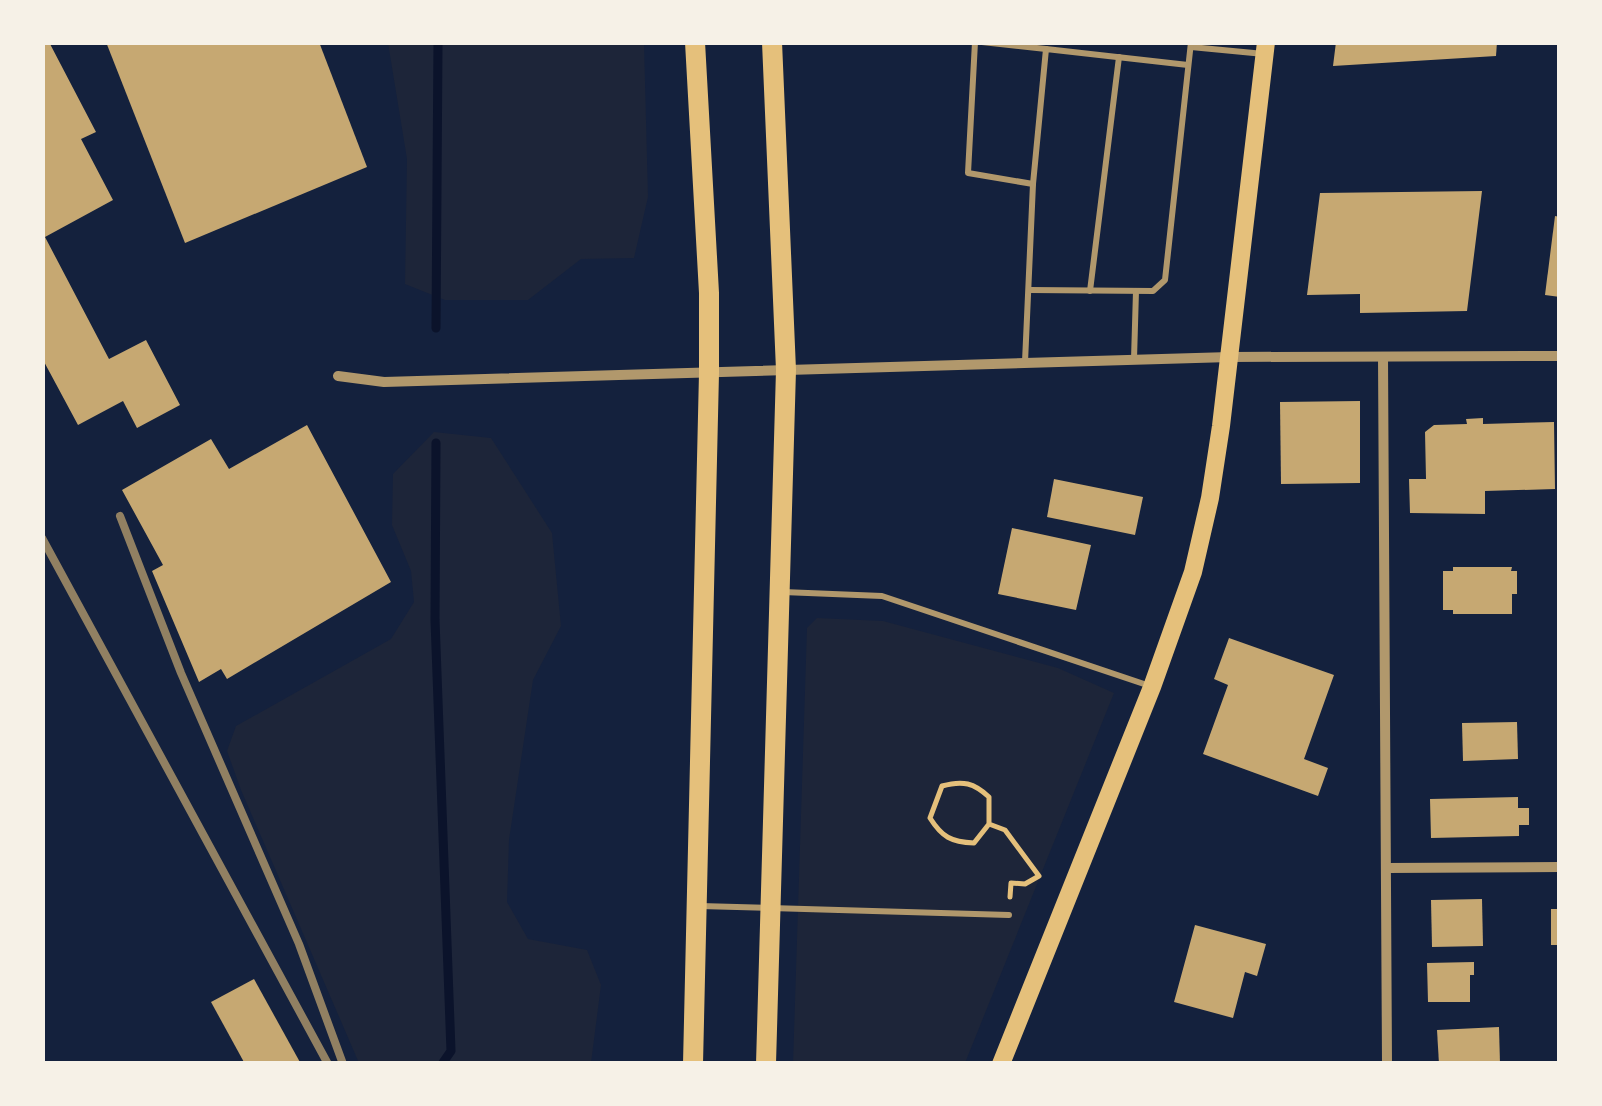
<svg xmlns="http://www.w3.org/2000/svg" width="1602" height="1106" viewBox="0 0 1602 1106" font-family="Georgia,serif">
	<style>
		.green { fill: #1d2539 }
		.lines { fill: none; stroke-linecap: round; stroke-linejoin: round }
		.stream { stroke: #0b132b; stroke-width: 9 }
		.building { fill: #c6a872 }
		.path { stroke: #e5c07b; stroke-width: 5 }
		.service { stroke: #b1986c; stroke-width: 6 }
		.minor { stroke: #b1986c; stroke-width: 10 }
		.secondary { stroke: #e5c07b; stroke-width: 18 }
		.primary { stroke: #e5c07b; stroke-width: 20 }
		.rail { stroke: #918062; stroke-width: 8 }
	</style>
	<rect width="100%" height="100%" fill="#14213d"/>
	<!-- green -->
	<g class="green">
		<path d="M388 43H644L648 197 634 258 581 259 528 300H445L405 284 407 159Z"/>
		<path d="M434 432 491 438 552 533 561 626 533 680 509 840 507 902 528 939 587 950 601 985 591 1063H359L241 790 227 751 236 726 391 639 414 602 411 571 392 525 393 474Z"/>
		<path d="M817 618 883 621 1058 668 1114 693 965 1063 793 1064 807 628Z"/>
	</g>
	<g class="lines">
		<!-- stream -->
		<g class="stream">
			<path d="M436 328 438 42"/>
			<path d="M436 443 435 620 451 1051 442 1064"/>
		</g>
	</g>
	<!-- building -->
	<g class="building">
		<path d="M42 42H49L96 132 81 139 113 200 45 237 109 359 146 340 180 405 137 428 123 401 78 425 42 358Z"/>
		<path d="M106 42H319L367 167 185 243Z"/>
		<path d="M1336 42H1497L1496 56 1333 66Z"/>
		<path d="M1482 191 1467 311 1360 313V294L1307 295 1320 193Z"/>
		<path d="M1555 216 1560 217V297L1545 295Z"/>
		<path d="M1360 401V483L1281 484 1280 402Z"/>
		<path d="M1483 418V424L1554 422 1555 489 1485 491V514L1410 513 1409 479H1426L1425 432 1434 425 1467 424 1466 419Z"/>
		<path d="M307 425 391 582 227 679 221 669 199 682 152 571 163 565 122 490 211 439 229 469Z"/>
		<path d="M1054 479 1143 497 1135 535 1047 517Z"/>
		<path d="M1012 528 1091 545 1076 610 998 594Z"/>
		<path d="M1453 567H1512L1511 571H1517V594H1512V614H1453V610H1443V571H1453Z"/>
		<path d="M1229 638 1334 675 1304 759 1328 768 1318 796 1203 754 1228 685 1214 679Z"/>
		<path d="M1517 722 1518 759 1463 761 1462 723Z"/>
		<path d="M1518 797V808H1529V825H1519V836L1431 838 1430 799Z"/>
		<path d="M1482 899 1483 946 1432 947 1431 900Z"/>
		<rect x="1551" y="909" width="9" height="36"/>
		<path d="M1195 925 1266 944 1257 976 1245 972 1233 1018 1174 1002Z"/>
		<path d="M1474 962V975H1470V1002H1428L1427 963Z"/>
		<path d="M254 979 301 1064H245L211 1002Z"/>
		<path d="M1499 1027 1500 1064H1439L1437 1030Z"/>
	</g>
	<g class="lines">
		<!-- path -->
		<path class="path" d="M989 824V797C974 783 963 780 942 786L930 818C942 837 951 842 974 843L989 824 1005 830 1039 876 1025 884 1011 883 1010 897"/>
		<!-- service -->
		<g class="service">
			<path d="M975 42 968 173 1033 184"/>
			<path d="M982 42 1046 49"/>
			<path d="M1191 47 1264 54"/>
			<path d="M1030 290 1153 291 1165 280 1191 42"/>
			<path d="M1090 291 1119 57"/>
			<path d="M1134 359 1136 291"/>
			<path d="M1025 362 1033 184 1046 49 1188 65"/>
			<path d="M783 592 882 596 1150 686"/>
			<path d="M700 906 1009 915"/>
		</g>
		<!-- minor -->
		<g class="minor">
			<path d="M1383 357 1387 1064"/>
			<path d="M338 376 384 382 1230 357 1560 356"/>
			<path d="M1387 868 1560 867"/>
		</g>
		<!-- secondary -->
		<path class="secondary" d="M1001 1064 1152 687 1193 572 1210 498 1221 426 1266 42"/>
		<!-- primary -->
		<g class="primary">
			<path d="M693 1064 709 373V293L695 42"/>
			<path d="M766 1064 786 370 772 42"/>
		</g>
		<!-- rail -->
		<g class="rail">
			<path d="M120 516 181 673 299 944 343 1064"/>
			<path d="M42 538 328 1064"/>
		</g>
	</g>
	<!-- border -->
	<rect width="1602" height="1106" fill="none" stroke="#f6f1e7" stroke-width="90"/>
</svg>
